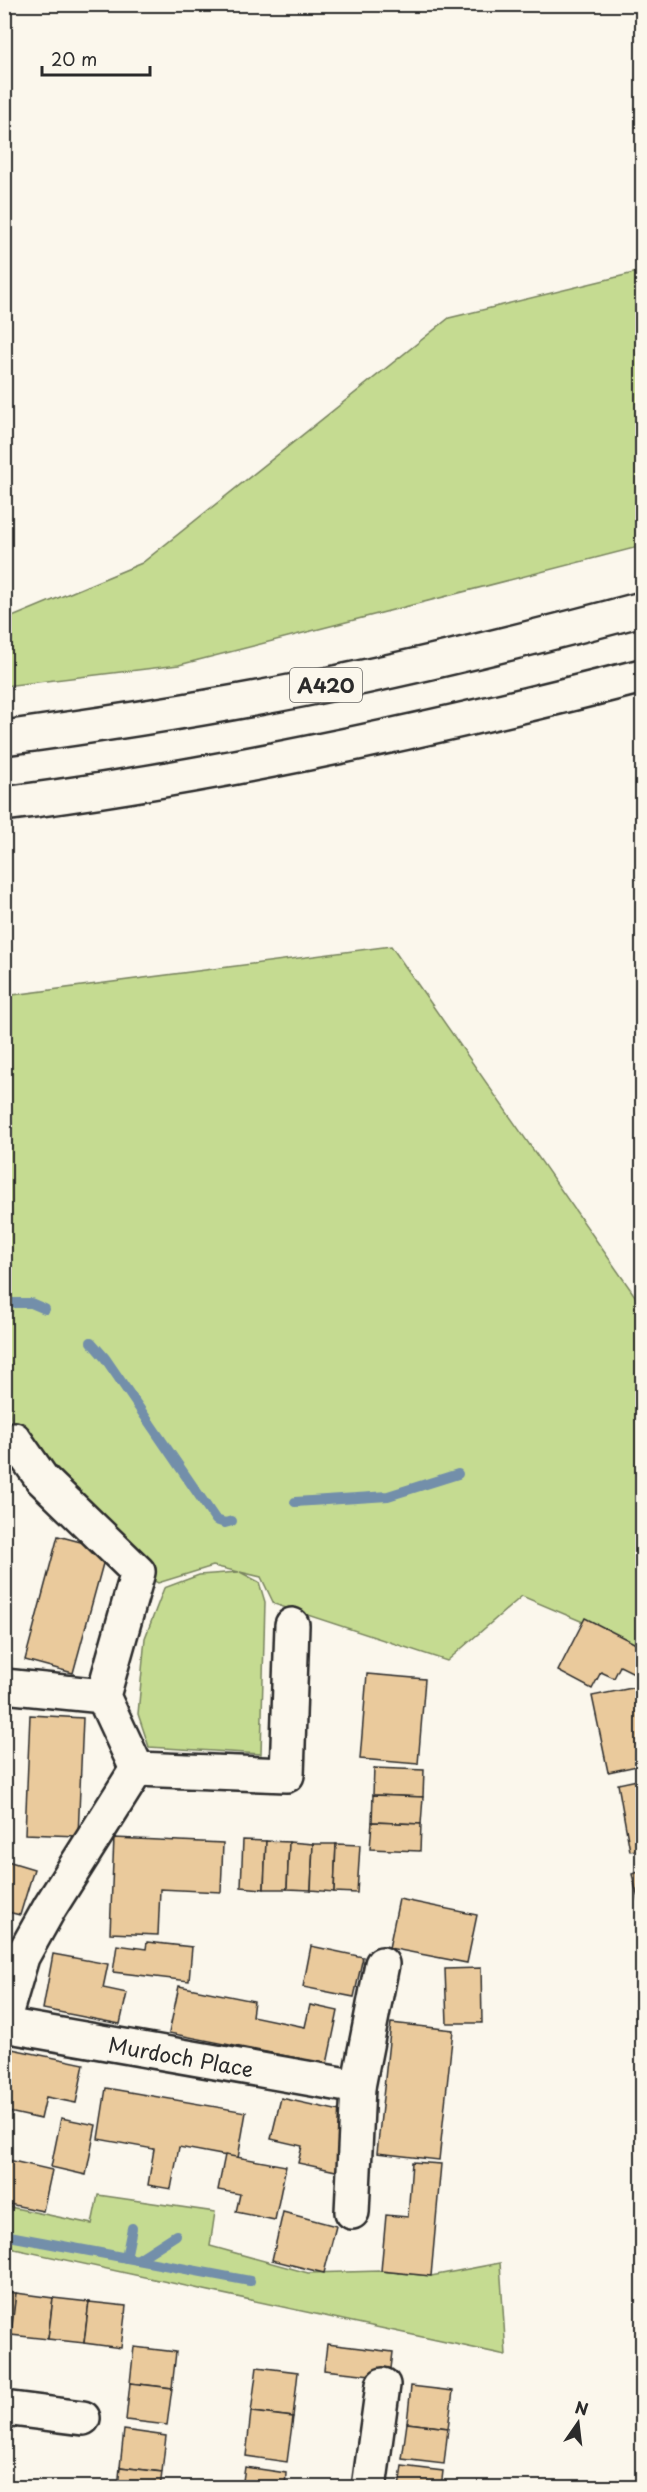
<svg xmlns="http://www.w3.org/2000/svg" width="647" height="2492" viewBox="0 0 647 2492" font-family="'Playpen Sans',sans-serif">
	<style>
		.green { fill: #c5db91; stroke: #78835e; stroke-width: 1.5 }
		.lines { fill: none; stroke-linecap: round; stroke-linejoin: round }
		.stream { stroke: #738faa; stroke-width: 10 }
		.building { fill: #eaca9c; stroke: #2b2b2b; stroke-width: 1.5 }
		.minor-casing { stroke: #2b2b2b; stroke-width: 38 }
		.highway-casing { stroke: #2b2b2b; stroke-width: 38 }
		.minor { stroke: #fbf7ec; stroke-width: 33 }
		.highway { stroke: #fbf7ec; stroke-width: 33 }
		.labels { text-anchor: middle; dominant-baseline: central; stroke-width: 6; stroke-linejoin: round; paint-order: stroke }
		.shield { fill: #fbf7ec; stroke: #696865; stroke-width: 1.5 }
		.shield-label { font-size: 20px; font-weight: bold; fill: #2b2b2b }
		.street-label { font-size: 21px; fill: #2b2b2b; stroke: #fbf7ec }
	</style>
	<rect width="100%" height="100%" fill="#fbf7ec"/>
	<filter id="ink" filterUnits="userSpaceOnUse"><feTurbulence type="fractalNoise" baseFrequency=".0167" numOctaves="2"/><feDisplacementMap in="SourceGraphic" scale="12" xChannelSelector="R" yChannelSelector="G"/><feConvolveMatrix kernelMatrix="1 2 1 2 8 2 1 2 1" color-interpolation-filters="sRGB"/></filter>
	<g filter="url(#ink)">
		<!-- green -->
		<g class="green">
			<path d="M642 271V546L179 665 5 686V620L142 563 449 318Z"/>
			<path d="M391 946 642 1306V1647L522 1596 447 1661 274 1604 261 1577 240 1572 259 1582 265 1602 261 1754 149 1747 138 1714 145 1638 164 1588 199 1575 239 1572 213 1566 158 1583 138 1572 14 1439 5 1380V996Z"/>
			<path d="M98 2195 215 2212 210 2246 308 2273 381 2271 431 2276 500 2263 506 2355 5 2247V2206L92 2224Z"/>
		</g>
		<g class="lines">
			<!-- stream -->
			<g class="stream">
				<path d="M4 1303H31L45 1309"/>
				<path d="M91 1342 105 1358 216 1520 225 1523 232 1521"/>
				<path d="M295 1502 388 1496 458 1474"/>
				<path d="M4 2235 250 2281"/>
				<path d="M126 2258 132 2228"/>
				<path d="M137 2260 176 2235"/>
			</g>
		</g>
		<!-- building -->
		<g class="building">
			<path d="M58 1536 107 1549 73 1673 25 1660Z"/>
			<path d="M585 1618 642 1647V1666L638 1675 620 1666 614 1678 601 1672 592 1689 558 1671Z"/>
			<path d="M367 1674 425 1679 418 1764 360 1759Z"/>
			<path d="M642 1686V1765L608 1772 592 1696Z"/>
			<path d="M30 1715 83 1718 78 1836 25 1834Z"/>
			<path d="M374 1768 424 1770 423 1797 373 1795Z"/>
			<path d="M642 1779V1849L630 1851 618 1784Z"/>
			<path d="M373 1795 423 1797 421 1824 372 1822Z"/>
			<path d="M372 1822 421 1824 420 1851 370 1849Z"/>
			<path d="M114 1838 223 1843 221 1892 160 1889 158 1935 110 1933Z"/>
			<path d="M243 1840 266 1841 264 1889 241 1887Z"/>
			<path d="M266 1841 289 1842 287 1889H264Z"/>
			<path d="M289 1842 313 1844 311 1890 287 1889Z"/>
			<path d="M313 1844H336L334 1892 311 1890Z"/>
			<path d="M336 1844 360 1845 357 1893 334 1892Z"/>
			<path d="M4 1860 34 1869 20 1915 4 1911Z"/>
			<path d="M642 1871V1915L632 1874Z"/>
			<path d="M399 1899 477 1915 467 1963 389 1948Z"/>
			<path d="M147 1942 192 1947 189 1981 113 1972 117 1945 146 1949Z"/>
			<path d="M311 1946 363 1957 354 1997 303 1987Z"/>
			<path d="M642 1948V1977H640L636 1949Z"/>
			<path d="M53 1954 108 1964 103 1988 127 1993 120 2024 43 2009Z"/>
			<path d="M481 1968 482 2023H447L445 1969Z"/>
			<path d="M179 1986 254 2001 252 2016 305 2027 310 2005 338 2011 327 2064 169 2033Z"/>
			<path d="M391 2023 453 2030 439 2160 377 2153Z"/>
			<path d="M12 2049 84 2064 76 2103 46 2097 41 2119 4 2111V2088Z"/>
			<path d="M106 2088 246 2112 238 2158 179 2147 171 2189 148 2185 154 2149 98 2139Z"/>
			<path d="M281 2098 349 2113 336 2171 298 2163 302 2146 271 2139Z"/>
			<path d="M61 2118 96 2125 86 2175 51 2167Z"/>
			<path d="M225 2155 286 2166 275 2220 236 2212 240 2194 218 2190Z"/>
			<path d="M4 2159 52 2170 43 2211 4 2203Z"/>
			<path d="M412 2162 441 2164 431 2276 381 2271 386 2215 408 2217Z"/>
			<path d="M283 2212 336 2226 324 2273 272 2260Z"/>
			<path d="M4 2292 16 2293 11 2335 4 2334Z"/>
			<path d="M16 2293 53 2298 48 2339 11 2335Z"/>
			<path d="M53 2298 89 2302 84 2343 48 2339Z"/>
			<path d="M89 2302 126 2306 121 2348 84 2343Z"/>
			<path d="M327 2344 393 2352 390 2377 324 2370Z"/>
			<path d="M134 2347 176 2352 172 2388 130 2383Z"/>
			<path d="M257 2367 298 2372 293 2417 251 2412Z"/>
			<path d="M130 2383 172 2388 167 2425 126 2420Z"/>
			<path d="M411 2386 453 2391 448 2428 407 2423Z"/>
			<path d="M251 2412 293 2417 287 2462 246 2456Z"/>
			<path d="M407 2423 448 2428 444 2464 402 2459Z"/>
			<path d="M124 2430 166 2436 162 2472 120 2467Z"/>
			<path d="M402 2466 443 2471 441 2488H399Z"/>
			<path d="M120 2467 162 2472 160 2488H118Z"/>
			<path d="M245 2467 286 2473 285 2488H242Z"/>
		</g>
		<g class="lines">
			<defs>
				<g id="minor">
					<path d="M14 1439 42 1479 138 1572 103 1696 137 1769 287 1775 292 1625"/>
					<path d="M4 1686 103 1696"/>
					<path d="M4 2018 22 1957 50 1907 137 1769"/>
					<path d="M4 2025 358 2087"/>
					<path d="M352 2212 358 2087 382 1964"/>
					<path d="M4 2408 83 2418"/>
					<path d="M369 2488 383 2385"/>
				</g>
				<g id="highway">
					<path d="M4 738C123 722 242 703 359 678 454 658 548 634 642 609"/>
					<path d="M4 804C220 776 432 730 642 676"/>
				</g>
			</defs>
			<!-- minor casing -->
			<use href="#minor" class="minor-casing"/>
			<!-- highway casing -->
			<use href="#highway" class="highway-casing"/>
			<!-- minor -->
			<use href="#minor" class="minor"/>
			<!-- highway -->
			<use href="#highway" class="highway"/>
		</g>
	</g>
	<g class="labels">
		<!-- shield labels -->
		<rect class="shield" x="290" y="668" width="72" height="34" rx="4.5"/>
		<g class="shield-label">
			<text x="326" y="685">A420</text>
		</g>
		<!-- street labels -->
		<g class="street-label">
			<text transform="translate(181 2056) rotate(10)">Murdoch Place</text>
		</g>
	</g>
	<!-- margin -->
	<rect width="647" height="2492" fill="none" stroke="#fbf7ec" stroke-width="24"/>
	<rect x="12" y="12" width="623" height="2468" fill="none" stroke="#2b2b2b" stroke-width="2" filter="url(#ink)"/>
	<!-- north arrow -->
	<g transform="translate(578 2423) rotate(14)" stroke="#fbf7ec" stroke-width="4.5" paint-order="stroke">
	<path d="M0-4.5L10 22L0 15L-10 22Z" fill="#2b2b2b"/>
	<text y="-9" font-size="16" font-weight="bold" text-anchor="middle" fill="#2b2b2b">N</text>
	</g>
	<!-- scale -->
	<path d="M42 66v9h108v-9" fill="none" stroke="#2b2b2b" stroke-width="3"/>
	<text x="51" y="66" font-size="18" fill="#2b2b2b" stroke="#fbf7ec" stroke-width="4.5" paint-order="stroke">20 m</text>
</svg>
